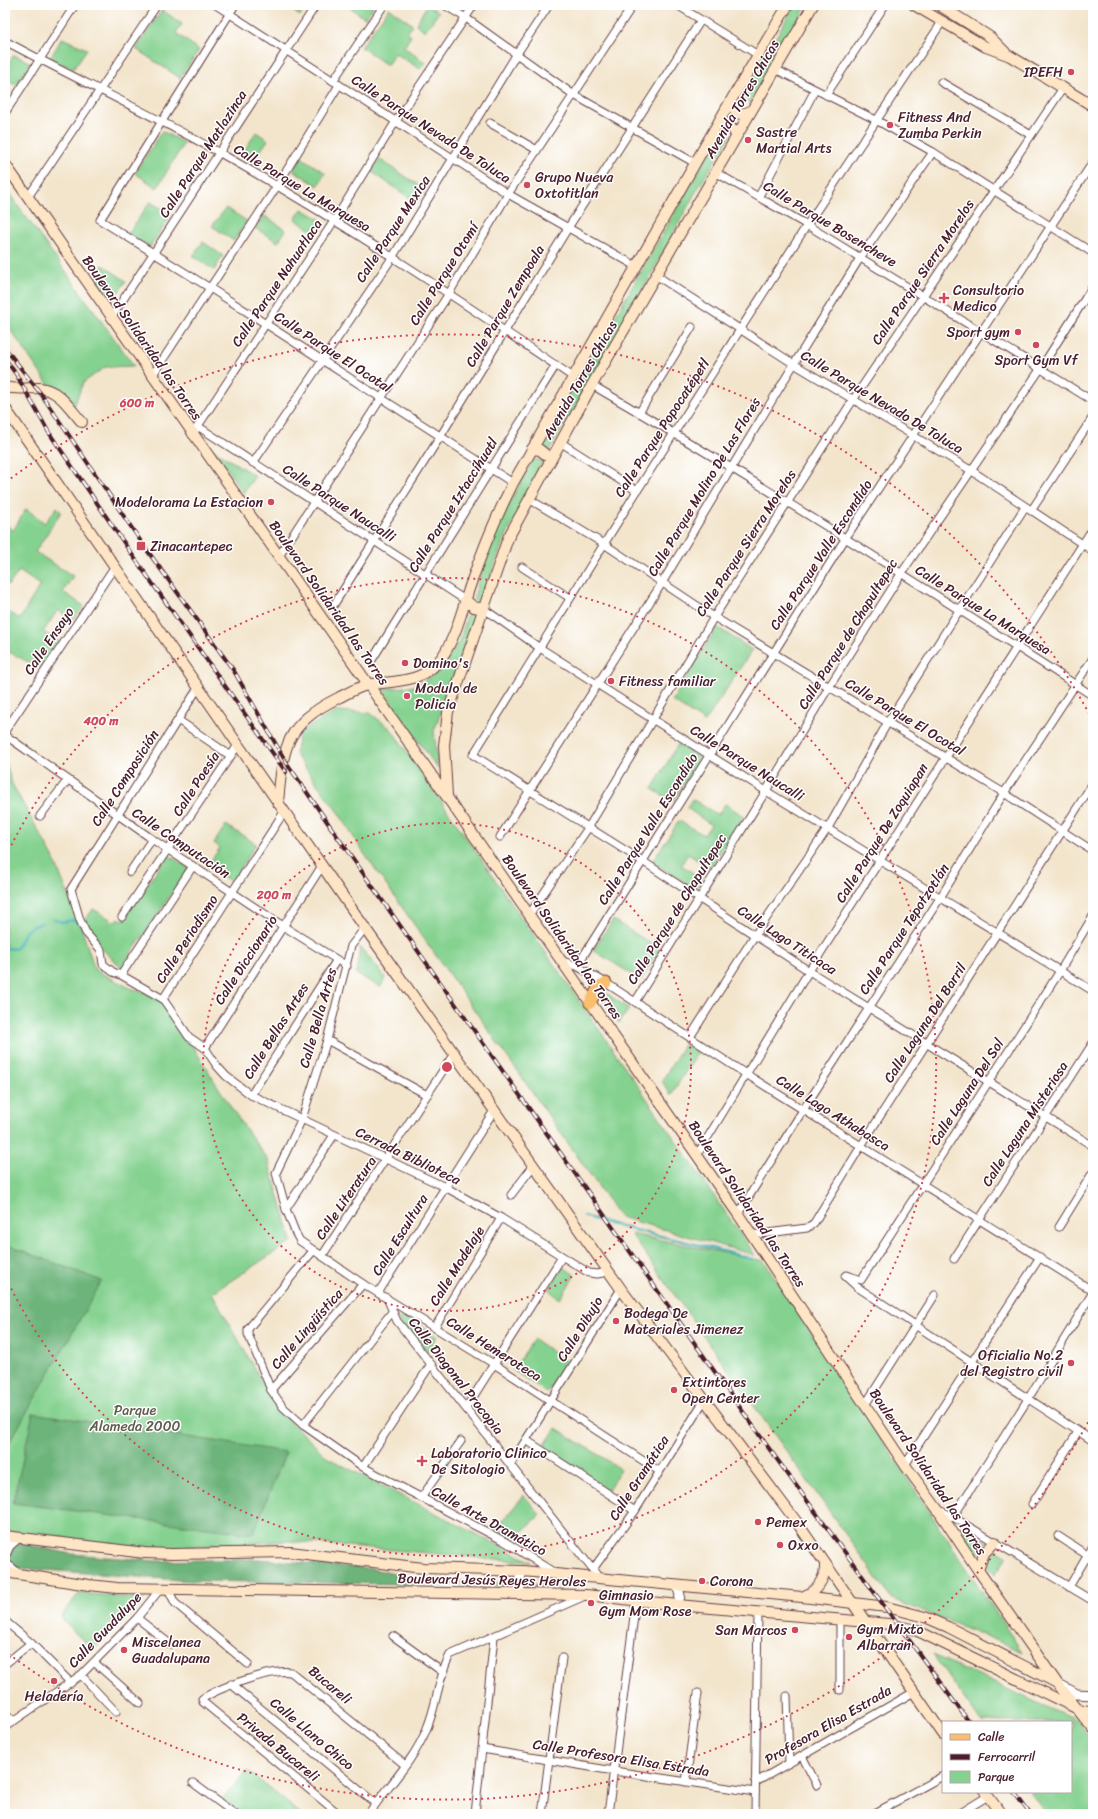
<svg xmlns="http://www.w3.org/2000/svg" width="1098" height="1819" viewBox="0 0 1098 1819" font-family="Sriracha,sans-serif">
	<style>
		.green { fill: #85d290; stroke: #68785e }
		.forest { fill: #6cb47a; stroke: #5b6a52 }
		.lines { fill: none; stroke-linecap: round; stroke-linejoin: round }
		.stream { stroke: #41b1ba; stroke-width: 2.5 }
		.minor-casing { stroke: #633d43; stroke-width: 9 }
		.tertiary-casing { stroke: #633d43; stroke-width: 11 }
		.secondary-casing { stroke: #633d43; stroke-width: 12 }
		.primary-casing { stroke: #633d43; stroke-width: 13 }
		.minor { stroke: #fff; stroke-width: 7 }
		.tertiary { stroke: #fff; stroke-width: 9 }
		.secondary { stroke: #fde5c5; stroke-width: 10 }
		.primary { stroke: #fabe6d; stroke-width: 11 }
		.rail-casing { stroke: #4a1f2b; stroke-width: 4 }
		.rail { stroke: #fff; stroke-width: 2.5; stroke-dasharray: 8; stroke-linecap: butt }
		.ring { fill: none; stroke: #d1495b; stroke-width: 2; stroke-dasharray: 2 4 }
		.poi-dot { fill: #d1495b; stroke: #fff; stroke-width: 1.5 }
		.labels { text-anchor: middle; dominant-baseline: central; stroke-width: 3; stroke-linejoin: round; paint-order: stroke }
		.poi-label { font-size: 14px; fill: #4a1f2b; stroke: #fff; text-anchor: start }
		.street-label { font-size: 14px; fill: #4a1f2b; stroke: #fff }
		.park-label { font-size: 14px; fill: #5f5e4e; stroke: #fff }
		.centre { fill: #d1495b; stroke: #fff; stroke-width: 2 }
		.ring-label { font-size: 12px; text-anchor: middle; font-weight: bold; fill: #d1495b; stroke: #fff; stroke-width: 3; stroke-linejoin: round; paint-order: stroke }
	</style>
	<rect width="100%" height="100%" fill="#fff"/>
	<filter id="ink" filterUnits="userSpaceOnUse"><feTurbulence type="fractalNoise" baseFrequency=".025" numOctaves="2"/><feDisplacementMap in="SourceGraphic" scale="8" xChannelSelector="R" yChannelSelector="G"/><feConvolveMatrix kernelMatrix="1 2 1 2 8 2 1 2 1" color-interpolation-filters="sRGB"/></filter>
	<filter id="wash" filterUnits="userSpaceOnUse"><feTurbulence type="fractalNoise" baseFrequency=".012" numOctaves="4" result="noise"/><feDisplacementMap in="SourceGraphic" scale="16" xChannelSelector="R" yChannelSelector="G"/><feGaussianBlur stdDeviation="0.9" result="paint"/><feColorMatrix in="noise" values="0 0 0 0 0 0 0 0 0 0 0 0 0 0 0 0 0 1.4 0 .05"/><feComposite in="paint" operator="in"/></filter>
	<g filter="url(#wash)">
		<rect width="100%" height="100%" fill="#f3e5cc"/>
		<!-- green -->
		<g class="green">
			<path d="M284 5H307L300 16Z"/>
			<path d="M346 5H374L365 18Z"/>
			<path d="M427 5 439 12 425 31 416 24Z"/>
			<path d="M794 5H807L751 103 742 98Z"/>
			<path d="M389 8 413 25 407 33 411 36 404 47 426 63 420 69 395 53 387 65 361 47Z"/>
			<path d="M162 10 182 24 176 33 199 50 180 78 136 49Z"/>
			<path d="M62 38 87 49 73 69 50 58Z"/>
			<path d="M14 55 31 63 16 85 5 78V68Z"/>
			<path d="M722 130 731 135 694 195 647 282 550 450 541 446Z"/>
			<path d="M162 131 184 143 157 188 135 173Z"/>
			<path d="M256 132 268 140 252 163 241 156Z"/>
			<path d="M301 157 325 173 318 186 293 170Z"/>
			<path d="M379 159 426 190 417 203 372 172Z"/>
			<path d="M5 188 134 366 105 367 83 383 70 416 5 322Z"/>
			<path d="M150 202 172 214 150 247 128 234Z"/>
			<path d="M226 208 247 221 234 241 212 226Z"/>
			<path d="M302 209 323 221 316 233 295 219Z"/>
			<path d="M265 216 286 230 278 242 255 228Z"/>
			<path d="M203 242 223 256 214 270 193 256Z"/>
			<path d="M103 265 126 281 112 302 94 279Z"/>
			<path d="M214 450 255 476 243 493Z"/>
			<path d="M533 459 543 461 504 540 480 603 473 600 492 537Z"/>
			<path d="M57 507 61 512 35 552 73 576 63 592 84 606 73 620 58 610 43 632 60 642 42 669 5 650V610L20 619 40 585 19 571 9 585 5 584V523L13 531 26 509 45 523Z"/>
			<path d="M468 611 475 615 434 731 438 769 382 689 415 686 439 672 460 640Z"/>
			<path d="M717 627 752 650 705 722 672 701Z"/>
			<path d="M337 711 370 713 391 729 755 1255 620 1217 361 849 340 815 295 754 300 732Z"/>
			<path d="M678 744 700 758 673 801 652 789Z"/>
			<path d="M5 759 12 784 53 857 80 924 95 970 130 988 164 997 166 1004 232 1109 268 1160 292 1241 212 1293 278 1410 328 1458 531 1562 289 1541 145 1550 5 1531Z"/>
			<path d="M692 799 718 815 725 804 744 816 710 868 688 854 681 865 703 879 695 889 652 862 679 821 704 835 711 825 687 808Z"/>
			<path d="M226 825 256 844 232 882 207 866 220 848 214 843Z"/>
			<path d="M168 855 189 868 122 967C105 954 94 941 84 922L93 909 115 922 118 918 123 920Z"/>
			<path d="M613 920 660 949 641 980 593 950Z"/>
			<path d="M360 947 385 977 381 987 356 974Z"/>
			<path d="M606 993 629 1009 619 1023 601 997Z"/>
			<path d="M685 1043 698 1052 671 1095 662 1081Z"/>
			<path d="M631 1234 764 1261 1022 1652 989 1637 892 1599Z"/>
			<path d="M563 1267 575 1275 560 1299 549 1290Z"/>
			<path d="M403 1313 437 1337 426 1353 398 1321Z"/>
			<path d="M534 1339 567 1362 547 1393 513 1370Z"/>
			<path d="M556 1428 621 1469 608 1490 542 1449Z"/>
			<path d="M524 1495 540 1515 514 1539 494 1531Z"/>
			<path d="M957 1525 987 1542 978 1554Z"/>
			<path d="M994 1548 1008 1556 995 1574 983 1560Z"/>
			<path d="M79 1593 146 1599 93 1650 60 1618Z"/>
			<path d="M933 1655 1079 1722 1093 1742V1814H1046L1030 1792H1071V1722H981Z"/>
			<path d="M247 1770 301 1814H266L264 1812 262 1814H241L223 1799Z"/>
		</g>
		<!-- forest -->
		<g class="forest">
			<path d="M5 1244 102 1281 5 1450Z"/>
			<path d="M33 1413 286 1452 253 1534 13 1503Z"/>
			<path d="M5 1540 71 1554 156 1561 259 1559 373 1569 412 1578 557 1586 192 1581 5 1567Z"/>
		</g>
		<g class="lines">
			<!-- stream -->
			<g class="stream">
				<path d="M54 919 62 922 74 920 80 925"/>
				<path d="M5 948 15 949C26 934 21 930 42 923"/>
				<path d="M584 1216C639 1234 696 1242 752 1259"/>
			</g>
		</g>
	</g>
	<g filter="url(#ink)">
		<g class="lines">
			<defs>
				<g id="minor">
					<path d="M216 5 508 194 636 266"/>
					<path d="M235 5 100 220 210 288 513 483"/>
					<path d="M444 5 466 18 574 95 695 163"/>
					<path d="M677 5 758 55"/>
					<path d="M942 22 807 225 637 491 473 755 644 862 809 971 1093 1146"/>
					<path d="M5 41C76 79 149 113 220 153 341 221 458 299 573 377"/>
					<path d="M775 69 876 120 933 152 1093 253"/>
					<path d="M333 81 384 5"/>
					<path d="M941 82 1031 135"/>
					<path d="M826 95 885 5"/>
					<path d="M5 113 75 5"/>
					<path d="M490 123 537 150"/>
					<path d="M715 172 807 225 1093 401"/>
					<path d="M759 196 815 90"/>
					<path d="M28 197 157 5"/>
					<path d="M657 276 794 364 972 471 1093 551"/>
					<path d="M111 318 316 5"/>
					<path d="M152 376 277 186 339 85"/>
					<path d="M592 385C762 484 928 589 1093 696"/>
					<path d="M639 413 692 327"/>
					<path d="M199 427 465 600"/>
					<path d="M192 435 334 221 396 121 474 5"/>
					<path d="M560 442 637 491"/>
					<path d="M253 463 392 258 516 55 549 5"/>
					<path d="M529 499 604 544 714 617 1004 793 1093 851"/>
					<path d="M1031 511 1093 417"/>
					<path d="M279 556 448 295 508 194 633 5"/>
					<path d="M522 567 570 598"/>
					<path d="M333 606 440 437 568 228 701 20"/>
					<path d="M484 609 540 648 766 791 1093 991"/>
					<path d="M372 660 556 365"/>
					<path d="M198 688 71 889 80 920 86 933 101 950 103 964 113 972 121 975 163 999 189 1037 205 1048 217 1066 226 1076 251 1095 445 1187 501 1218 589 1273 597 1274 609 1272"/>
					<path d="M178 720 231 756"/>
					<path d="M5 731 115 566"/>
					<path d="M5 735 152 839 283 926 347 966"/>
					<path d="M40 816 67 781"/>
					<path d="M500 837 662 583 794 364 860 258 933 152"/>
					<path d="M130 872 152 839"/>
					<path d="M529 915 588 828 714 617 853 400 1063 88"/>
					<path d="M1093 916 1060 971 861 1280 846 1275 845 1276 857 1287 1093 1441"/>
					<path d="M122 917 238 745"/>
					<path d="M365 928 351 946 327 1040 302 1119 276 1173 286 1209 296 1234 300 1241 363 1284 494 1364 659 1471"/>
					<path d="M560 960 577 966 606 983 746 1074 1093 1291"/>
					<path d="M577 966 845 539 1093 162"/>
					<path d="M121 975 193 866"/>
					<path d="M163 999 284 812"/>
					<path d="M635 1002 766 791 829 687 901 574 1041 368 1093 286"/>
					<path d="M690 1037 755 935 828 828 888 722 1025 507"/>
					<path d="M327 1040 427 1095"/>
					<path d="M205 1048 322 866"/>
					<path d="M251 1095 336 961"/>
					<path d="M697 1155 809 971 1093 528"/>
					<path d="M511 1195 534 1165"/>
					<path d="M286 1209 334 1135"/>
					<path d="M738 1214 803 1110 940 898 1004 793 1093 658"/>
					<path d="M1059 1227 1093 1172"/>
					<path d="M752 1235 807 1228 814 1223 861 1146 1093 783"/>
					<path d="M313 1251 248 1329V1334L271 1390 283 1407 303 1425 363 1467 504 1541 555 1573"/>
					<path d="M322 1256 455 1052"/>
					<path d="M954 1259 1093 1043"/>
					<path d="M378 1293 495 1109"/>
					<path d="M387 1298 397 1321 600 1579"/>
					<path d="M435 1327 501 1218"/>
					<path d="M271 1390 363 1284"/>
					<path d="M865 1405 935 1295"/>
					<path d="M466 1408 562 1257"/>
					<path d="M303 1425 392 1312"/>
					<path d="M526 1440 635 1511"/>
					<path d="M510 1465 621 1289"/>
					<path d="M905 1465 1040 1257"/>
					<path d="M363 1467 431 1364"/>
					<path d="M421 1498 461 1441"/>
					<path d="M1032 1504 1078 1432"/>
					<path d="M939 1510 953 1517 1028 1399 1093 1292"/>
					<path d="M953 1517 1093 1601"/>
					<path d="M1058 1536 1087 1555"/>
					<path d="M593 1569 635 1511 705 1399"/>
					<path d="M1069 1587 1093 1546"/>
					<path d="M168 1589 175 1603 248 1664"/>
					<path d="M137 1618 170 1644"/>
					<path d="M5 1621 31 1643 71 1683"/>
					<path d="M393 1636 444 1673"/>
					<path d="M95 1663 140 1703"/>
					<path d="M5 1664 31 1643"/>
					<path d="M81 1675 116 1712"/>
					<path d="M231 1684 376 1804"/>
					<path d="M840 1690V1618"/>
					<path d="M787 1696 789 1763"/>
					<path d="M5 1713 14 1721"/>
					<path d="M5 1727 81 1675 137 1618 161 1588"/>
					<path d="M482 1749 614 1771 755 1792"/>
					<path d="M802 1756 817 1785"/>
					<path d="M686 1782 698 1693"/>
					<path d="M756 1782 914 1692"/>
					<path d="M193 1783 235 1814"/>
					<path d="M339 1814 203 1702 202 1699C218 1688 273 1668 291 1672L405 1765"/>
					<path d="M368 1814C388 1787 415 1759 427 1728 437 1705 438 1677 450 1655L585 1596"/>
					<path d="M475 1814 494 1637"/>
					<path d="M542 1814 562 1658"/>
					<path d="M608 1814 636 1601"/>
					<path d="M755 1814 758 1613"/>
					<path d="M873 1814 943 1776"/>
					<path d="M959 1814 988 1796"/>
				</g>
				<g id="tertiary">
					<path d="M5 1555 9 1546 18 1538"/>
					<path d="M5 1561 6 1564 17 1573"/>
					<path d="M677 1586 680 1595 678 1605"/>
					<path d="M521 1593 518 1583 523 1571"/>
					<path d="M1059 1684 1077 1694 1093 1695"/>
				</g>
				<g id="secondary">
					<path d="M914 5 986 47 1010 56 1093 106"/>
					<path d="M939 5 990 37 1005 52"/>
					<path d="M730 102 733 108 740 114 749 112"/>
					<path d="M718 125C727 122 732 127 736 135"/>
					<path d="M5 164 738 1214 905 1465 938 1510 978 1570 1057 1683 1093 1729"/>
					<path d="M5 387C17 390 28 388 39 388 59 389 70 409 82 422"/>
					<path d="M5 408 365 928 621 1289 796 1521 943 1734"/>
					<path d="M532 449 540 450 551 459"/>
					<path d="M465 600 474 607 484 609"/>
					<path d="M447 795 444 745 448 712 508 538 592 385 813 5"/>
					<path d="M278 803C283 748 284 725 338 698 348 693 361 685 372 684 399 681 425 682 442 657 456 637 462 610 470 586 482 551 496 517 513 483L730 102 788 5"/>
					<path d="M5 1536 145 1553 172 1554 290 1552 423 1568 523 1571 802 1597 887 1607 925 1617 948 1627 1055 1682"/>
					<path d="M978 1570 984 1553 995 1542"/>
					<path d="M5 1572 89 1585 117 1588 586 1595 678 1605 889 1624 912 1629 924 1634 1078 1709 1093 1712"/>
					<path d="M802 1597C816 1592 826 1579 825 1564"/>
					<path d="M985 1792 1001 1814"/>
				</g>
				<path id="primary" d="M590 1003 599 986 606 983"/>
			</defs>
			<!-- minor casing -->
			<use href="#minor" class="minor-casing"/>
			<!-- tertiary casing -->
			<use href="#tertiary" class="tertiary-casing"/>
			<!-- secondary casing -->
			<use href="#secondary" class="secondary-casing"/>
			<!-- primary casing -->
			<use href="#primary" class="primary-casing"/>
			<!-- minor -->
			<use href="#minor" class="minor"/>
			<!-- tertiary -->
			<use href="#tertiary" class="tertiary"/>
			<!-- secondary -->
			<use href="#secondary" class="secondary"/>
			<!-- primary -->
			<use href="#primary" class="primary"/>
			<defs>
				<g id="rail">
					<path d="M5 348 41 394 144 546 234 671 286 762 339 839 765 1443 969 1722"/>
					<path d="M5 359 16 374 48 431 131 553 286 772"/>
					<path d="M1014 1792 1030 1814"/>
				</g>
			</defs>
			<!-- rail casing -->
			<use href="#rail" class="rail-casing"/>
			<!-- rail -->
			<use href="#rail" class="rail"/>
		</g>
	</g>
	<!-- distance rings -->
	<g class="ring">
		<circle cx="447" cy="1067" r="244"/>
		<path d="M6 856A489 489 0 1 1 6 1278"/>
		<path d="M1091 1417A733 733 0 0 1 6 1652M6 482A733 733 0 0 1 1091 717"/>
	</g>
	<!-- markers -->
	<g class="poi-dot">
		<circle cx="1071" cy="72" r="4"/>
		<circle cx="890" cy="125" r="4"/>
		<circle cx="748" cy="140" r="4"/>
		<circle cx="527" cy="185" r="4"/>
		<path d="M942 292h4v4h4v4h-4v4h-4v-4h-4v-4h4z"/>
		<circle cx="1018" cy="332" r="4"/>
		<circle cx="1036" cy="345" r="4"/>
		<circle cx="271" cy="502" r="4"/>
		<rect x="136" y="541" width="10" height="10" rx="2"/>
		<circle cx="405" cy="663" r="4"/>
		<circle cx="611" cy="681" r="4"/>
		<circle cx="407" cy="696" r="4"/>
		<circle cx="616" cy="1321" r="4"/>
		<circle cx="1071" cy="1363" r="4"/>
		<circle cx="674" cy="1390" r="4"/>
		<path d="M420 1455h4v4h4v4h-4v4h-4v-4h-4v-4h4z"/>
		<circle cx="758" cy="1522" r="4"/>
		<circle cx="780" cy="1545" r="4"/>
		<circle cx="702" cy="1581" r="4"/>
		<circle cx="591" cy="1603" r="4"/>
		<circle cx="795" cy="1630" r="4"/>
		<circle cx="849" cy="1637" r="4"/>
		<circle cx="124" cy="1650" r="4"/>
		<circle cx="54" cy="1681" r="4"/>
	</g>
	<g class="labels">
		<!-- poi labels -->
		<g class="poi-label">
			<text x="1063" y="72" text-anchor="end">IPEFH</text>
			<text x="898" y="117">Fitness And<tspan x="898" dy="16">Zumba Perkin</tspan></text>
			<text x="756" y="132">Sastre<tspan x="756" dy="16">Martial Arts</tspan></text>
			<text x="535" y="177">Grupo Nueva<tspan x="535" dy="16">Oxtotitlan</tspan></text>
			<text x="953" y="290">Consultorio<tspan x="953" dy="16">Medico</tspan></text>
			<text x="1010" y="332" text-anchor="end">Sport gym</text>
			<text x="1036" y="360" text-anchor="middle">Sport Gym Vf</text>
			<text x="263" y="502" text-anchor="end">Modelorama La Estacion</text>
			<text x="150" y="546">Zinacantepec</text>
			<text x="413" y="663">Domino's</text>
			<text x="619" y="681">Fitness familiar</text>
			<text x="415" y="688">Modulo de<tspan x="415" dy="16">Policia</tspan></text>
			<text x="624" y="1313">Bodega De<tspan x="624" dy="16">Materiales Jimenez</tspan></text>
			<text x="1063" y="1355" text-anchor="end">Oficialia No.2<tspan x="1063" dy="16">del Registro civil</tspan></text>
			<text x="682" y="1382">Extintores<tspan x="682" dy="16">Open Center</tspan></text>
			<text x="431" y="1453">Laboratorio Clinico<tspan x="431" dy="16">De Sitologio</tspan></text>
			<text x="766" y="1522">Pemex</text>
			<text x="788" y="1545">Oxxo</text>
			<text x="710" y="1581">Corona</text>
			<text x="599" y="1595">Gimnasio<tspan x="599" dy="16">Gym Mom Rose</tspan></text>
			<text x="857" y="1629">Gym Mixto<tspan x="857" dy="16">Albarran</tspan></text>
			<text x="787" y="1630" text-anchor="end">San Marcos</text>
			<text x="132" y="1642">Miscelanea<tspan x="132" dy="16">Guadalupana</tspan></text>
			<text x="54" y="1696" text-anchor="middle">Heladería</text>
		</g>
		<!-- street labels -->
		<g class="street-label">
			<text transform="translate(742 99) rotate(-60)">Avenida Torres Chicas</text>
			<text transform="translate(431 129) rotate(33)">Calle Parque Nevado De Toluca</text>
			<text transform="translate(203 154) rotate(-57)">Calle Parque Matlazinca</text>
			<text transform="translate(302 188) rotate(31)">Calle Parque La Marquesa</text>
			<text transform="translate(830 224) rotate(31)">Calle Parque Bosencheve</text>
			<text transform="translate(393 229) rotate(-57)">Calle Parque Mexica</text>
			<text transform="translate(923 272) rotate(-56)">Calle Parque Sierra Morelos</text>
			<text transform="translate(444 274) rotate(-58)">Calle Parque Otomí</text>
			<text transform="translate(277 283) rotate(-56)">Calle Parque Nahuatlaca</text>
			<text transform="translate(505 306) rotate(-59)">Calle Parque Zempoala</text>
			<text transform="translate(142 338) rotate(55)">Boulevard Solidaridad las Torres</text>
			<text transform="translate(333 352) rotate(33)">Calle Parque El Ocotal</text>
			<text transform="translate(580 380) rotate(-60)">Avenida Torres Chicas</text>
			<text transform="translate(882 402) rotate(31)">Calle Parque Nevado De Toluca</text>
			<text transform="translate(662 428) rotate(-57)">Calle Parque Popocatépetl</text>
			<text transform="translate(704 487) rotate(-59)">Calle Parque Molino De Las Flores</text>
			<text transform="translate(339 503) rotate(33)">Calle Parque Naucalli</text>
			<text transform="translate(453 505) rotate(-58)">Calle Parque Iztaccíhuatl</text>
			<text transform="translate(746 543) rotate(-57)">Calle Parque Sierra Morelos</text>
			<text transform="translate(821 555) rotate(-57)">Calle Parque Valle Escondido</text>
			<text transform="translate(329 603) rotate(55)">Boulevard Solidaridad las Torres</text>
			<text transform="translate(983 610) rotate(32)">Calle Parque La Marquesa</text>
			<text transform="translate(848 634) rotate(-58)">Calle Parque de Chapultepec</text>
			<text transform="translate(49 641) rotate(-56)">Calle Ensayo</text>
			<text transform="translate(905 717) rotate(31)">Calle Parque El Ocotal</text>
			<text transform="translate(747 763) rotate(32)">Calle Parque Naucalli</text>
			<text transform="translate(125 778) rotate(-57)">Calle Composición</text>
			<text transform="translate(196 784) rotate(-57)">Calle Poesía</text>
			<text transform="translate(648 829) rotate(-58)">Calle Parque Valle Escondido</text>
			<text transform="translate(882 833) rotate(-58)">Calle Parque De Zoquiapan</text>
			<text transform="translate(181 843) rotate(34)">Calle Computación</text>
			<text transform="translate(677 909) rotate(-58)">Calle Parque de Chapultepec</text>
			<text transform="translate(904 929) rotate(-57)">Calle Parque Tepotzotlán</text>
			<text transform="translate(562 937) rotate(55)">Boulevard Solidaridad las Torres</text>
			<text transform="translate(187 939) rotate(-57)">Calle Periodismo</text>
			<text transform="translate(787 940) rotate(33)">Calle Lago Titicaca</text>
			<text transform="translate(246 960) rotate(-57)">Calle Diccionario</text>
			<text transform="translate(318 1018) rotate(-74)">Calle Bella Artes</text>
			<text transform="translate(925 1023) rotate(-57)">Calle Laguna Del Barril</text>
			<text transform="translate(276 1031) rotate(-58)">Calle Bellas Artes</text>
			<text transform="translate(967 1092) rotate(-57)">Calle Laguna Del Sol</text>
			<text transform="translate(833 1113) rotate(32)">Calle Lago Athabasca</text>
			<text transform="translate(1025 1124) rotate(-57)">Calle Laguna Misteriosa</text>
			<text transform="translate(408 1156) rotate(26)">Cerrada Biblioteca</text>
			<text transform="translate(346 1198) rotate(-56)">Calle Literatura</text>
			<text transform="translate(747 1204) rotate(56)">Boulevard Solidaridad las Torres</text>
			<text transform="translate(400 1235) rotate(-58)">Calle Escultura</text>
			<text transform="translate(457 1266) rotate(-58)">Calle Modelaje</text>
			<text transform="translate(307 1329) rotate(-49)">Calle Lingüística</text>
			<text transform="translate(580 1329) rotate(-58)">Calle Dibujo</text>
			<text transform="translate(494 1349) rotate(32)">Calle Hemeroteca</text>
			<text transform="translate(456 1376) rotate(52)">Calle Diagonal Procopia</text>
			<text transform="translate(928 1472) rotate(56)">Boulevard Solidaridad las Torres</text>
			<text transform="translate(639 1478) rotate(-57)">Calle Gramática</text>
			<text transform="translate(489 1521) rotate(29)">Calle Arte Dramático</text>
			<text transform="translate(492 1580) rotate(1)">Boulevard Jesús Reyes Heroles</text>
			<text transform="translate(105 1630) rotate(-46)">Calle Guadalupe</text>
			<text transform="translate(330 1685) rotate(40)">Bucareli</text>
			<text transform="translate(828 1725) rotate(-30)">Profesora Elisa Estrada</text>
			<text transform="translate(312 1734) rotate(40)">Calle Llano Chico</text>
			<text transform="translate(278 1747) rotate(39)">Privada Bucareli</text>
			<text transform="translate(621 1758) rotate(9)">Calle Profesora Elisa Estrada</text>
		</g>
		<!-- park labels -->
		<g class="park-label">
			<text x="135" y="1410">Parque<tspan x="135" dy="16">Alameda 2000</tspan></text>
		</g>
	</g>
	<circle cx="447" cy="1067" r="6" class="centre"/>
	<g class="ring-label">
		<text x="137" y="407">600 m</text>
		<text x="101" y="725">400 m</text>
		<text x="274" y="899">200 m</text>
	</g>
	<!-- margin -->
	<rect width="1098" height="1819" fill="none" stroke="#fff" stroke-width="20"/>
	<!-- legend -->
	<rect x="942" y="1721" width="130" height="72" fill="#ffffff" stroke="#b7a5aa"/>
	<rect x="950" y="1734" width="20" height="6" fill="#fabe6d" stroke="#b7a5aa"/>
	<text x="978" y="1741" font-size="12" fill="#4a1f2b">Calle</text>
	<rect x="950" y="1754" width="20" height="6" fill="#4a1f2b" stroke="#b7a5aa"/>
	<text x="978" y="1761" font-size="12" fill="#4a1f2b">Ferrocarril</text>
	<rect x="950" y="1771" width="20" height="12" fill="#85d290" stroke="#b7a5aa"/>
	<text x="978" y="1781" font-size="12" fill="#4a1f2b">Parque</text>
</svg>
